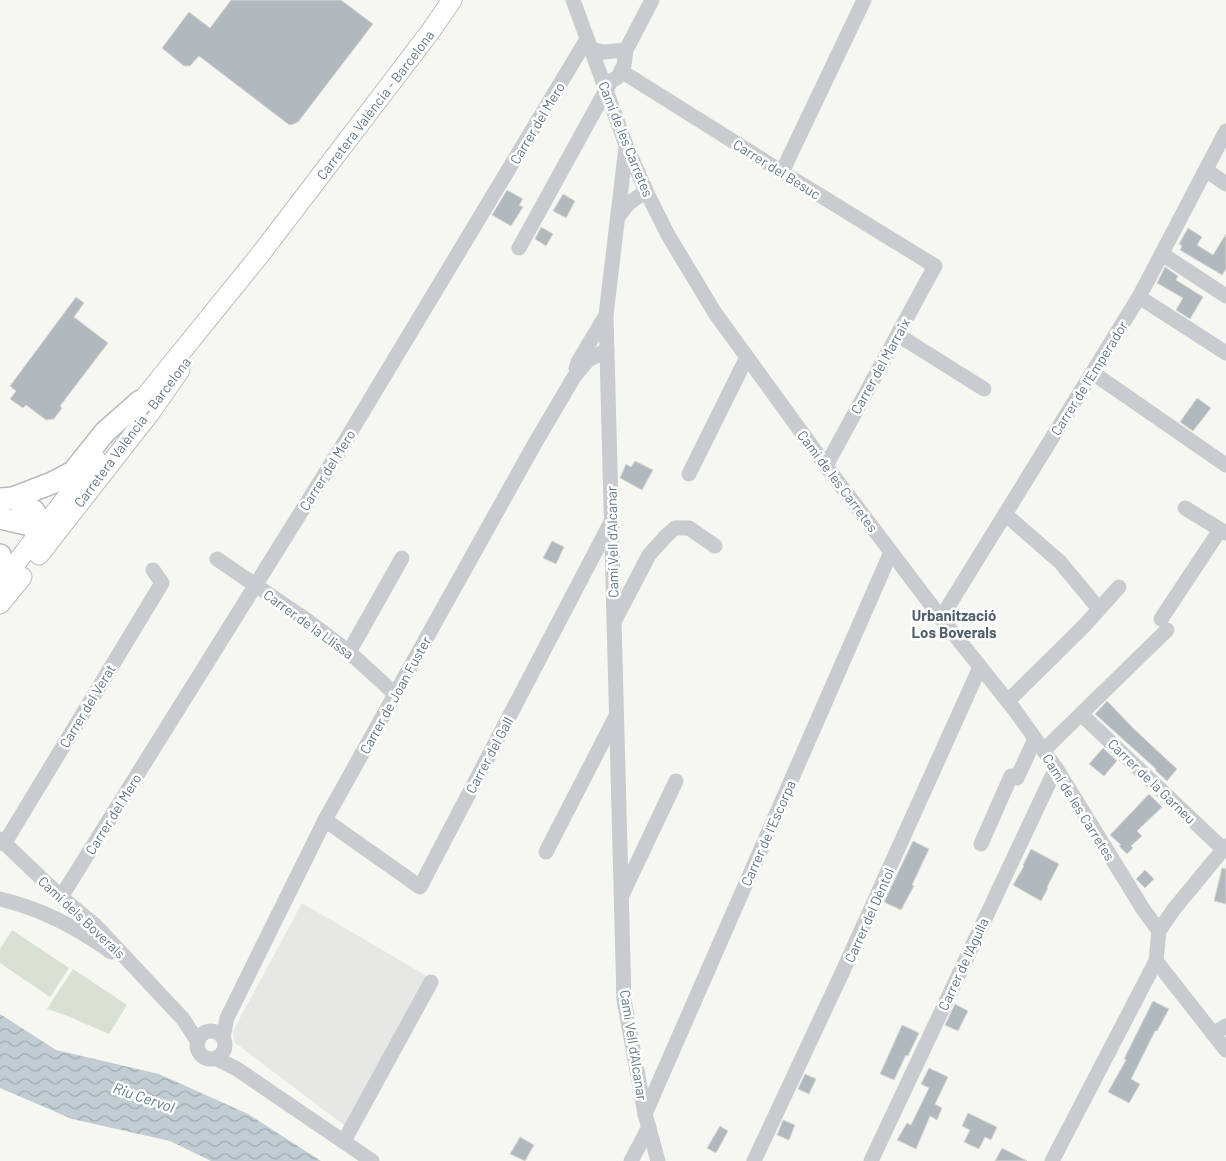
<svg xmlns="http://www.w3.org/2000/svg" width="1226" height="1161" viewBox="0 0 1226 1161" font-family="Barlow,sans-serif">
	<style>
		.built { fill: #e7e8e6 }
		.pitch { fill: #d8dfd3 }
		.water { fill: url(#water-waves) }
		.building { fill: #b1b9be; stroke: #d8d8d5 }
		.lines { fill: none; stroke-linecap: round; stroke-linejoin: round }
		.major-casing { stroke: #b9bdc1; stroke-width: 21 }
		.highway-casing { stroke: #b8bcbf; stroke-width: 24 }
		.minor { stroke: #c8cccf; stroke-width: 15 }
		.major { stroke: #fff; stroke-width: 19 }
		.highway { stroke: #fff; stroke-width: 21 }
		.labels { text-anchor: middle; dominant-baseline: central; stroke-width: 5; stroke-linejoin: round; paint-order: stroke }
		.street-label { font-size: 14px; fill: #627887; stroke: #fff }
		.neighbourhood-label { font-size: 15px; font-weight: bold; fill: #51606b; stroke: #fff }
		.water-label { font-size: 15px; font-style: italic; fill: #5e7b83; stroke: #fff }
	</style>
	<defs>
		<pattern id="water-waves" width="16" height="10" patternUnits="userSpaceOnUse" patternTransform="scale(1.25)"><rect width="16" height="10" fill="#c1cdd2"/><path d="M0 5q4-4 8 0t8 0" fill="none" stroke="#a0abb0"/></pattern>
	</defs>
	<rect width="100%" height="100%" fill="#f7f7f2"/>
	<!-- built -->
	<path class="built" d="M302 903 427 976 345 1126 234 1042 233 1031Z"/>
	<!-- pitch -->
	<g class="pitch">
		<path d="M12 930 69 968 50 997 0 963V949Z"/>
		<path d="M73 969 127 1005 109 1034 65 1015 47 1009Z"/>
	</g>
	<!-- water -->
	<path class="water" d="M0 1014 56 1050 159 1074 248 1114 321 1161H211L170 1141 72 1119 0 1088Z"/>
	<!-- building -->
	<g class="building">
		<path d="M231 0H341L373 24 298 122 291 125 288 124 199 56 190 66H184L162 48 189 12 210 28Z"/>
		<path d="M507 190 523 199 519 205 523 207 511 226 492 215Z"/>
		<path d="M563 194 575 201 566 218 553 211Z"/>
		<path d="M541 227 553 234 546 246 535 239Z"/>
		<path d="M1188 228 1202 237 1197 245 1213 255 1226 234V269L1222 275 1180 250 1182 246 1179 244Z"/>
		<path d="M1165 267 1178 276 1176 280 1203 297 1190 319 1176 310 1183 298 1157 283Z"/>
		<path d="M76 297 84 303 74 317 108 343 60 406 62 408 54 419 46 420 26 405 23 408 10 399 16 391 10 386Z"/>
		<path d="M1197 398 1211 408 1193 431 1180 422Z"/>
		<path d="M635 461 653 470 642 490 620 478 626 464 631 467Z"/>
		<path d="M552 541 564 547 556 564 543 558Z"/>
		<path d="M1107 701 1134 729 1177 769 1167 781 1155 770 1156 769 1095 714Z"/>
		<path d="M1103 748 1117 761 1104 776 1089 764Z"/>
		<path d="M1149 794 1162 807 1137 831 1142 836 1131 846 1133 848 1127 854 1119 846 1121 845 1110 835Z"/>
		<path d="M913 841 929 849 912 885 914 886 901 910 884 902Z"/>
		<path d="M1031 849 1059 864 1047 887 1048 888 1041 901 1013 885 1024 866 1023 865Z"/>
		<path d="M1222 868 1226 869V904L1214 901Z"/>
		<path d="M1145 870 1154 879 1145 888 1136 879Z"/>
		<path d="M1153 1001 1169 1009 1157 1031H1155L1131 1079 1140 1084 1129 1103 1108 1092 1126 1060 1124 1059Z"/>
		<path d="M955 1004 968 1011 958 1031 945 1025Z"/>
		<path d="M902 1025 919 1033 908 1056 906 1055 894 1080 880 1074Z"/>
		<path d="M929 1068 948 1077 935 1104 942 1108 937 1120 930 1116 916 1149 897 1140 907 1123 911 1125 929 1088 921 1084Z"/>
		<path d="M805 1074 816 1079 809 1094 798 1089Z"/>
		<path d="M968 1113 997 1127 991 1140 985 1137 979 1149 964 1142 970 1130 962 1126Z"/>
		<path d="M783 1120 795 1125 789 1140 777 1135Z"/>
		<path d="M720 1126 728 1131 716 1153 707 1148Z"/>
		<path d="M520 1137 534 1145 525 1161 510 1154Z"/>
		<path d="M1002 1148 1027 1161H995Z"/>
	</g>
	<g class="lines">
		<defs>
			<g id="major">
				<path id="s1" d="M131 414 259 256 430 32 452 0"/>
				<path d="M39 555 150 413 180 370"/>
				<path d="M0 584 96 459"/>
				<path d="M0 604 22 577"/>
			</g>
			<g id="highway">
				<path d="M13 498 34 511 43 528"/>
				<path d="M0 499 13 498 52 483 73 472 105 432 140 401"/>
				<path d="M0 518 43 528"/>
				<path d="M0 555 1 559 0 563"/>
			</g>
		</defs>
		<!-- major casing -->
		<use href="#major" class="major-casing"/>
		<!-- highway casing -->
		<use href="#highway" class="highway-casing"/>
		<!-- minor -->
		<g class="minor">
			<path d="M573 0 626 145 646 191 668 235 715 313 826 466 941 618 1014 709 1056 768 1143 909 1159 931"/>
			<path d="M591 49 603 52 626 50"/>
			<path d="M621 71 782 172 935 266 826 466"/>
			<path d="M626 147 606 315 624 1000 645 1114 658 1161"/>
			<path d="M1206 170 1226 184"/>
			<path d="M782 172 864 0"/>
			<path d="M618 217 628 204 646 191"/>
			<path d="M519 248 611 81 618 77 624 65 626 50 652 0"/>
			<path d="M1162 254 1226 296"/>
			<path d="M1139 297 1226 353"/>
			<path d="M898 335 984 389"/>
			<path d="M576 368 578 362 606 315"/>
			<path d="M1093 373 1226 465"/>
			<path d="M689 474 747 357"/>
			<path d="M1185 508 1226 533"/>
			<path d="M1005 514 1060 562 1099 609"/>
			<path d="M217 559 308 621 349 652 395 694"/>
			<path d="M941 618 1139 297 1226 131"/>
			<path d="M1161 619 1220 530"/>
			<path d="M615 620 649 555 666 536 675 528H689L715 546"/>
			<path d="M349 652 402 558"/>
			<path d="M1008 701 1084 626 1119 587"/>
			<path d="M1081 714 1223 849"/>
			<path d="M1044 750 1167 630"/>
			<path d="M325 820 420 887 611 522"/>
			<path d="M0 839 61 897 95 925 183 1019 198 1042"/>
			<path d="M4 844 162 583 153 570"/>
			<path d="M981 844 1011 776 1017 778 1035 739"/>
			<path d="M546 852 615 718"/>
			<path d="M623 893 676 781"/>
			<path d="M61 897 341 448 587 39"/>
			<path d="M0 899C39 908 78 928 111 952"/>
			<path d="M1156 961 1226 1050"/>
			<circle cx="211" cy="1045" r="14"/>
			<path d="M1213 1034 1226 1026"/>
			<path d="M223 1037 227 1018 325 820 534 445 574 377 588 360 607 350"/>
			<path d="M215 1058 237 1069 372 1161"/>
			<path d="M645 1114 891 552"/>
			<path d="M344 1141 431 982"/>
			<path d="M631 1161 649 1127"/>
			<path d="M754 1161 842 973 980 667"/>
			<path d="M871 1161 1056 768"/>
			<path d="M1052 1161 1156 961 1159 931 1174 909 1226 846"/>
		</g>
		<!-- major -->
		<use href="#major" class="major"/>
		<!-- highway -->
		<use href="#highway" class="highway"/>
	</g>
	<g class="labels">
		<!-- street labels -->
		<g class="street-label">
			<text stroke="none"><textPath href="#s1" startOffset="394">Carretera València - Barcelona</textPath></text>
			<text transform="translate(537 123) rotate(-59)">Carrer del Mero</text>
			<text transform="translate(626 139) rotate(68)">Camí de les Carretes</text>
			<text transform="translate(777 169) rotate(32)">Carrer del Besuc</text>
			<text transform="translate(880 366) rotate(-61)">Carrer del Marraix</text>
			<text transform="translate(1089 378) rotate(-58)">Carrer de l'Emperador</text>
			<text transform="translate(132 432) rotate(-53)">Carretera València - Barcelona</text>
			<text transform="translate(327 470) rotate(-58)">Carrer del Mero</text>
			<text transform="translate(838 481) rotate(53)">Camí de les Carretes</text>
			<text transform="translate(612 542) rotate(-91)">Camí Vell d'Alcanar</text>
			<text transform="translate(309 624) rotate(36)">Carrer de la Llissa</text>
			<text transform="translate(395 695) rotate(-61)">Carrer de Joan Fuster</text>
			<text transform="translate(87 706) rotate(-59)">Carrer del Verat</text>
			<text transform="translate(489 755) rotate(-62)">Carrer del Gall</text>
			<text transform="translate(1152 781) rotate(44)">Carrer de la Garneu</text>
			<text transform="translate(1079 807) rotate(58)">Camí de les Carretes</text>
			<text transform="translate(113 814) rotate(-58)">Carrer del Mero</text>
			<text transform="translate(768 833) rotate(-66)">Carrer de l'Escorpa</text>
			<text transform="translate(869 915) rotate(-66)">Carrer del Dèntol</text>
			<text transform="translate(82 917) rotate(43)">Camí dels Boverals</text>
			<text transform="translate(963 964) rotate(-65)">Carrer de l'Agulla</text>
			<text transform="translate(634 1045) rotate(81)">Camí Vell d'Alcanar</text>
		</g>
		<!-- neighbourhood labels -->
		<g class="neighbourhood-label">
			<text x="954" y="615">Urbanització<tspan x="954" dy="17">Los Boverals</tspan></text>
		</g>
		<!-- water labels -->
		<g class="water-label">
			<text transform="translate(144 1097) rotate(19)">Riu Cervol</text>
		</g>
	</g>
</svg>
